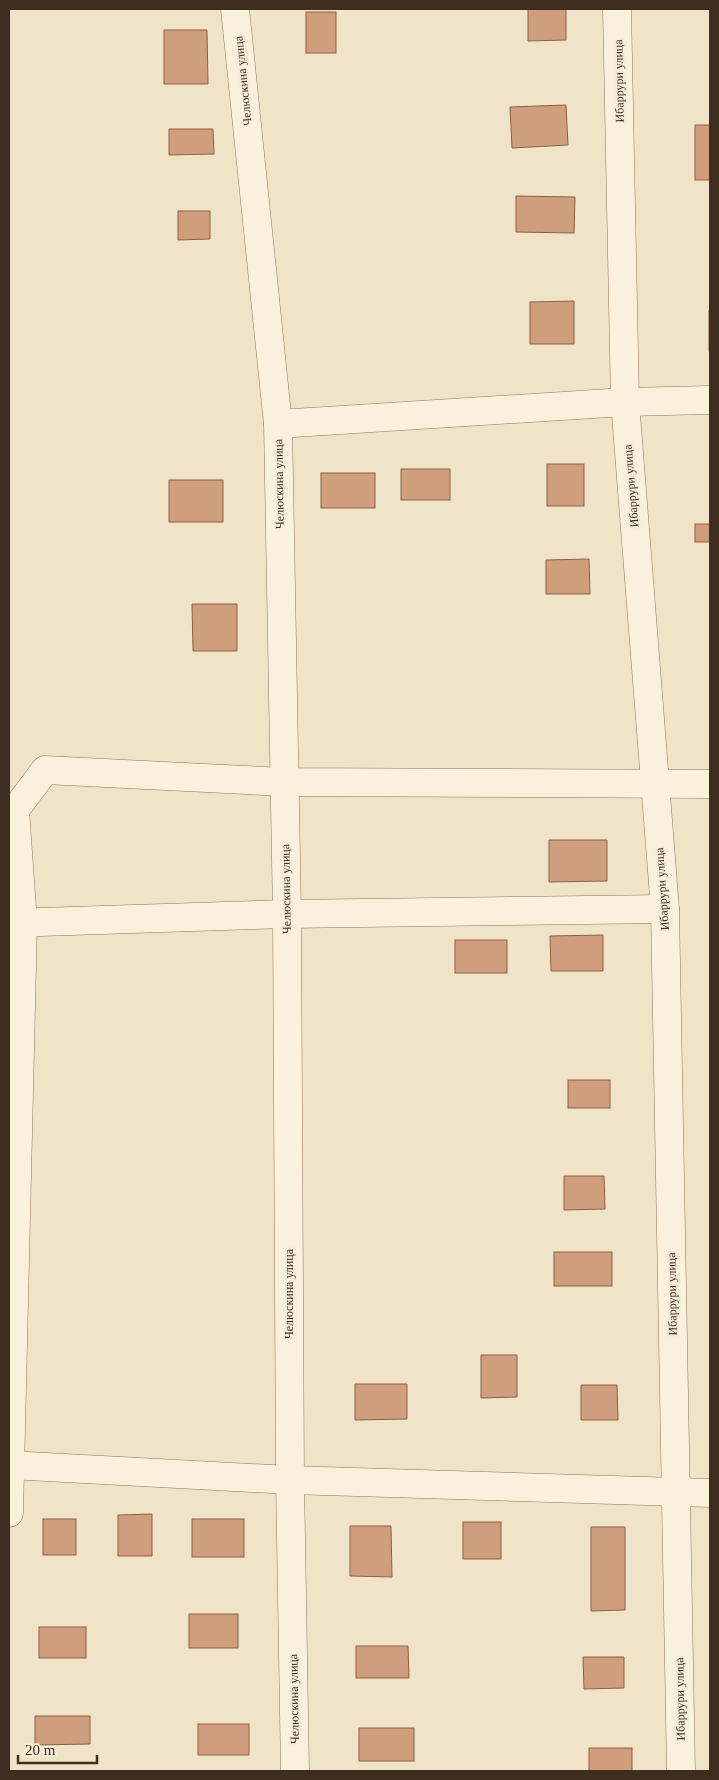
<svg xmlns="http://www.w3.org/2000/svg" width="719" height="1780" viewBox="0 0 719 1780" font-family="Georgia,serif">
	<style>
		.building { fill: #cf9f7d; stroke: #8d5f41 }
		.lines { fill: none; stroke-linecap: round; stroke-linejoin: round }
		.minor-casing { stroke: #8d765c; stroke-width: 29 }
		.minor { stroke: #faf1dc; stroke-width: 28 }
		.labels { text-anchor: middle; dominant-baseline: central; stroke-width: 5; stroke-linejoin: round; paint-order: stroke }
		.street-label { font-size: 12px; fill: #3d2e20; stroke: #f7eed8 }
	</style>
	<rect width="100%" height="100%" fill="#f0e4c8"/>
	<!-- building -->
	<g class="building">
		<path d="M528 9H566V40L528 41Z"/>
		<rect x="306" y="12" width="30" height="41"/>
		<path d="M164 30H207L208 84H164Z"/>
		<path d="M566 105 568 145 512 148 510 107Z"/>
		<rect x="695" y="125" width="15" height="55"/>
		<path d="M169 129H213L214 154 169 155Z"/>
		<path d="M516 196 575 197 574 233 516 232Z"/>
		<path d="M178 211H210V239L178 240Z"/>
		<path d="M574 301V344H530V302Z"/>
		<rect x="709" y="311" width="1" height="40"/>
		<rect x="547" y="464" width="37" height="42"/>
		<rect x="401" y="469" width="49" height="31"/>
		<rect x="321" y="473" width="54" height="35"/>
		<rect x="169" y="480" width="54" height="42"/>
		<rect x="695" y="524" width="15" height="18"/>
		<path d="M589 559 590 594H546V560Z"/>
		<path d="M192 604H237V651H193Z"/>
		<path d="M549 840H607V881L549 882Z"/>
		<path d="M603 935V971H551L550 936Z"/>
		<rect x="455" y="940" width="52" height="33"/>
		<rect x="568" y="1080" width="42" height="28"/>
		<path d="M564 1176H604L605 1209 564 1210Z"/>
		<rect x="554" y="1252" width="58" height="34"/>
		<path d="M481 1355H517V1397L481 1398Z"/>
		<path d="M355 1384H407V1419L355 1420Z"/>
		<path d="M581 1385H617L618 1420H581Z"/>
		<path d="M152 1514V1556H118V1515Z"/>
		<rect x="43" y="1519" width="33" height="36"/>
		<rect x="192" y="1519" width="52" height="38"/>
		<rect x="463" y="1522" width="38" height="37"/>
		<path d="M350 1526H391L392 1577 350 1576Z"/>
		<path d="M591 1527H625V1610L591 1611Z"/>
		<rect x="189" y="1614" width="49" height="34"/>
		<rect x="39" y="1627" width="47" height="31"/>
		<path d="M356 1646H408L409 1678H356Z"/>
		<path d="M583 1657H624V1688L584 1689Z"/>
		<path d="M35 1716H90V1744L35 1745Z"/>
		<rect x="198" y="1724" width="51" height="31"/>
		<rect x="359" y="1728" width="55" height="33"/>
		<rect x="589" y="1748" width="43" height="23"/>
	</g>
	<g class="lines">
		<defs>
			<g id="minor">
				<path d="M235 9 278 424 287 914 290 1480 295 1771"/>
				<path d="M617 9 625 402 665 909 681 1771"/>
				<path d="M278 424 625 402 710 400"/>
				<path d="M9 923 287 914 665 909"/>
				<path d="M9 1465 290 1480 710 1493"/>
				<path d="M9 1513 23 923 15 810 45 770 284 782 710 784"/>
			</g>
		</defs>
		<!-- minor casing -->
		<use href="#minor" class="minor-casing"/>
		<!-- minor -->
		<use href="#minor" class="minor"/>
	</g>
	<g class="labels">
		<!-- street labels -->
		<g class="street-label">
			<text transform="translate(243 81) rotate(-96)">Челюскина улица</text>
			<text transform="translate(619 81) rotate(-91)">Ибаррури улица</text>
			<text transform="translate(279 484) rotate(-91)">Челюскина улица</text>
			<text transform="translate(631 486) rotate(-95)">Ибаррури улица</text>
			<text transform="translate(286 889) rotate(-91)">Челюскина улица</text>
			<text transform="translate(662 889) rotate(-94)">Ибаррури улица</text>
			<text transform="translate(289 1294) rotate(-90)">Челюскина улица</text>
			<text transform="translate(672 1294) rotate(-91)">Ибаррури улица</text>
			<text transform="translate(294 1699) rotate(-91)">Челюскина улица</text>
			<text transform="translate(680 1699) rotate(-91)">Ибаррури улица</text>
		</g>
	</g>
	<!-- border -->
	<rect width="719" height="1780" fill="none" stroke="#3d2e20" stroke-width="20"/>
	<!-- scale -->
	<path d="M18 1755v8h79v-8" fill="none" stroke="#3d2e20" stroke-width="2.5"/>
	<text x="25" y="1755" font-size="15" fill="#3d2e20" stroke="#f7eed8" stroke-width="4" paint-order="stroke">20 m</text>
</svg>
